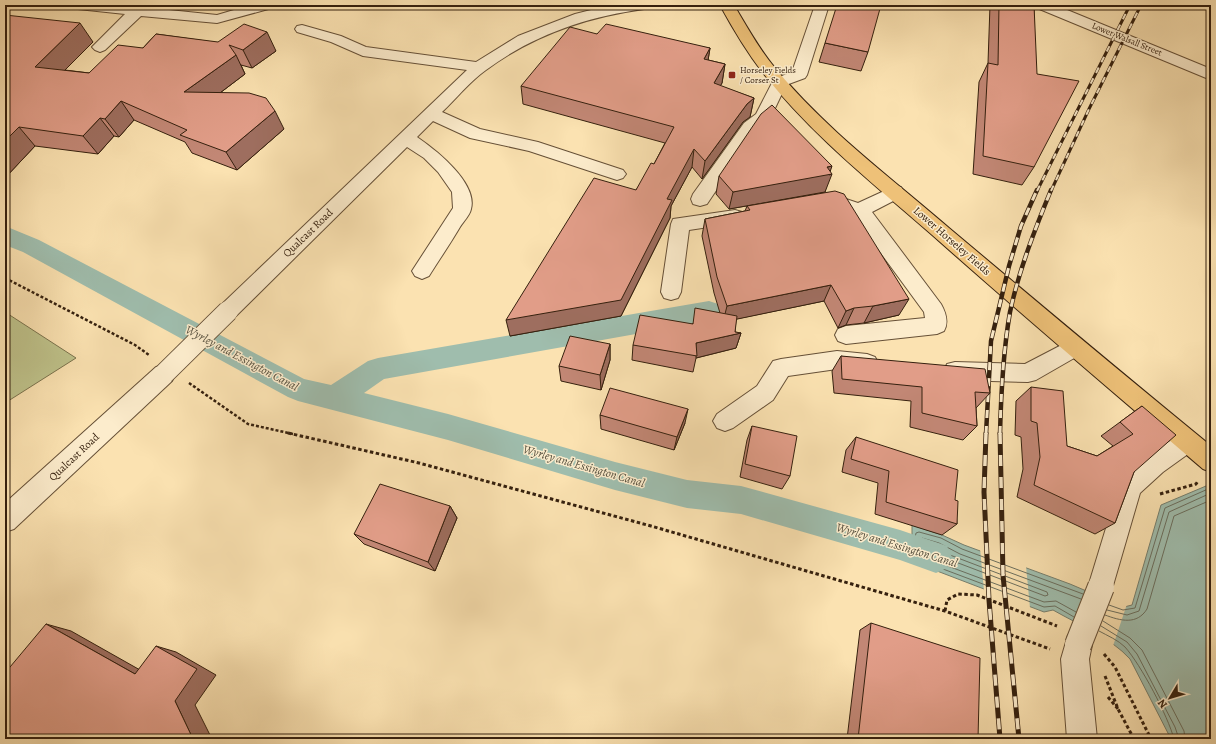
<svg xmlns="http://www.w3.org/2000/svg" width="1216" height="744" viewBox="0 0 1216 744" font-family="Alegreya,serif">
	<style>
		.green { fill: #bfc38b; stroke: #7a724c }
		.water { fill: #9fbdad; stroke: #757e6d }
		.pier { fill: #fbe2b1 }
		.lines { fill: none; stroke-linecap: round; stroke-linejoin: round }
		.shore { stroke: #6a6e5e; stroke-width: 1 }
		.canal { fill: #9fbdad; fill-rule: evenodd }
		.minor-casing { stroke: #665037; stroke-width: 2 }
		.highway-casing { stroke: #35200e; stroke-width: 2 }
		.path-far1 { stroke: #35200e; stroke-width: 2.5; stroke-dasharray: 3 2; stroke-linecap: butt }
		.path { stroke: #35200e; stroke-width: 3; stroke-dasharray: 3.5 2.5; stroke-linecap: butt }
		.minor { fill: #fceccc; fill-rule: evenodd }
		.highway { fill: #eec178; fill-rule: evenodd }
		.rail-far2-casing { stroke: #35200e; stroke-width: 3 }
		.rail-far1-casing { stroke: #35200e; stroke-width: 4.5 }
		.rail-casing { stroke: #35200e; stroke-width: 5 }
		.rail-far2 { stroke: #fceccc; stroke-width: 2; stroke-dasharray: 6; stroke-linecap: butt }
		.rail-far1 { stroke: #fceccc; stroke-width: 3; stroke-dasharray: 8; stroke-linecap: butt }
		.rail { stroke: #fceccc; stroke-width: 3.5; stroke-dasharray: 11; stroke-linecap: butt }
		.minor-bridge-far1-casing { stroke: #665037; stroke-width: 22; stroke-linecap: butt }
		.minor-bridge-casing { stroke: #665037; stroke-width: 28; stroke-linecap: butt }
		.minor-bridge-far1 { stroke: #fceccc; stroke-width: 20 }
		.minor-bridge { stroke: #fceccc; stroke-width: 26 }
		.wall { fill: #c28775; stroke: #35200e }
		.shaded-wall { fill: #9e6e5f; stroke: #35200e }
		.building { fill: #e19d88; stroke: #35200e }
		.poi-dot { fill: #8f2418; stroke: #fceccc; stroke-width: 1.5 }
		.labels { text-anchor: middle; dominant-baseline: central; stroke-width: 3; stroke-linejoin: round; paint-order: stroke }
		.far-street-label { font-size: 9px; fill: #35200e; stroke: #fceccc }
		.far-poi-label { font-size: 9px; fill: #35200e; stroke: #fceccc; text-anchor: start }
		.street-label { font-size: 11px; fill: #35200e; stroke: #fceccc }
		.water-label { font-size: 12px; font-style: italic; fill: #554f3e; stroke: #fceccc }
	</style>
	<rect width="100%" height="100%" fill="#fbe2b1"/>
	<filter id="stains"><feTurbulence type="fractalNoise" baseFrequency=".005" numOctaves="4"/><feColorMatrix values="0 0 0 0 .2 0 0 0 0 .09 0 0 0 0 .02 0 0 0 .5 -.17"/></filter>
	<radialGradient id="worn" r=".72"><stop offset=".6" stop-color="#630" stop-opacity="0"/><stop offset="1" stop-color="#630" stop-opacity=".3"/></radialGradient>
	<!-- green -->
	<path class="green" d="M5 312 76 358 5 403Z"/>
	<!-- water -->
	<path class="water" d="M1211 480V739H1171L1130 659C1110 637 1079 625 1053 610L1044 612 924 566 900 545 912 536V525L942 535 964 545 1070 584 1124 607 1132 605 1161 505 1206 486Z"/>
	<!-- pier -->
	<g class="pier">
		<path d="M980 548 1026 566 1030 608 984 591Z"/>
		<path d="M1086 589 1124 605 1127 604 1113 646 1072 623Z"/>
	</g>
	<g class="lines">
		<!-- shore -->
		<g class="shore">
			<path d="M929 547 1047 592 1048 595 1045 596 932 553 929 550Z"/>
			<path d="M1109 605 1123 610 1135 608 1165 508 1208 489 1211 486"/>
			<path d="M1107 610 1127 615 1139 611 1169 512 1211 493"/>
			<path d="M1076 612 1056 601 1044 602 929 559 916 545 922 538 939 543 960 554 1081 599"/>
			<path d="M1105 615C1121 621 1137 625 1147 609L1174 516 1211 500"/>
			<path d="M1074 617 1055 606 1044 607 927 563 908 545 915 538 916 533 919 532 941 538 962 549 1083 594"/>
			<path d="M1103 621 1130 638 1142 650 1184 731 1185 739"/>
			<path d="M1101 626 1127 642 1137 654 1175 727 1179 739"/>
			<path d="M1099 631C1108 636 1118 640 1125 647 1141 665 1168 716 1174 739"/>
		</g>
		<!-- canal -->
		<path class="canal" d="M5 226 39 240 304 379 331 385 368 361 378 358 709 301 718 304 722 311 718 318 709 321 384 379 364 393 448 414 615 462 687 480 741 486 900 530 947 546 952 557 947 568 936 573 900 560 741 514 687 508 615 490 448 440 298 401 288 397 23 252 5 245Z"/>
		<defs>
			<g id="minor">
				<path d="M71 5H121L217 15 251 5H274L272 8 217 23 141 16 105 50 100 52 95 50 92 47 125 14 78 9 73 8Z"/>
				<path d="M611 5H651L649 8 644 9C586 17 533 35 486 70 470 81 456 99 442 112L480 129 538 142 623 170 626 174 623 178 617 180 529 151 470 138 433 121 417 137C436 150 478 183 471 209 470 215 463 222 460 227 450 244 439 260 429 276L422 279 415 276 412 271 453 208 452 192 438 172 424 158 407 147 235 317 228 319 221 317 218 311 221 305 467 70 363 56 331 42 297 32 295 29 297 26 302 25 341 36 366 47 476 62 518 36 575 14Z"/>
				<path d="M815 5H829L807 75 805 78 786 85 769 121 756 131 707 204 700 206 693 204 691 199 693 194 744 123 756 114 774 79 792 72Z"/>
				<path d="M1035 5H1055L1211 69V80L1037 8Z"/>
				<path d="M895 186 901 187 904 192 901 197 872 212 941 304C946 313 949 322 944 331L937 334 846 344 838 341 835 335 838 329 846 326 925 318 924 312 853 215 828 207 824 208 817 206 815 201 817 196 828 193 858 203Z"/>
				<path d="M735 210 742 212 744 217 742 222 689 230 681 292 678 298 671 300 664 298 661 292 671 224 673 219Z"/>
				<path d="M1075 338 1083 341 1086 347 1083 353 1036 380 1028 382 955 380 947 378 944 371 947 364 955 362 1025 364Z"/>
				<path d="M837 351 867 354 875 357 878 363 875 369 867 372 837 369 788 376 773 400 733 428 725 431 717 428 713 421 717 414 757 386 773 361 781 359Z"/>
				<path d="M164 365 172 367 175 374 172 381 14 529 5 532V503L156 367Z"/>
				<path d="M1187 431 1195 435 1199 442 1195 449 1163 472 1140 493 1110 596 1101 600 1092 596 1088 587 1121 479 1147 456 1179 435Z"/>
				<path d="M1078 631 1088 635 1092 645 1089 659 1097 739H1067L1061 659 1068 635Z"/>
			</g>
			<path id="highway" d="M720 5H734C747 27 759 49 775 68 825 129 890 177 949 228 1036 301 1123 374 1211 446V472L1203 469C1114 393 1026 318 939 241 879 188 813 137 763 73 747 52 733 29 720 5Z"/>
		</defs>
		<!-- minor casing -->
		<use href="#minor" class="minor-casing"/>
		<!-- highway casing -->
		<use href="#highway" class="highway-casing"/>
		<!-- path-far1 -->
		<g class="path-far1">
			<path d="M5 278 135 345 149 355"/>
			<path d="M189 383 248 424 293 434"/>
		</g>
		<!-- path -->
		<g class="path">
			<path d="M288 433 419 463 651 526 945 611 1050 649"/>
			<path d="M1160 494 1196 484 1198 481"/>
			<path d="M945 611 947 600 958 594 977 595 1057 626"/>
			<path d="M1104 654 1115 667 1151 739"/>
			<path d="M1105 676 1118 709 1134 739"/>
			<path d="M1108 697 1118 709"/>
		</g>
		<!-- minor -->
		<use href="#minor" class="minor"/>
		<!-- highway -->
		<use href="#highway" class="highway"/>
		<defs>
			<g id="rail-far2">
				<path d="M1037 191 1130 5"/>
				<path d="M1051 191 1089 109 1141 5"/>
			</g>
			<g id="rail-far1">
				<path d="M986 434 991 341 1009 266 1021 226 1037 190"/>
				<path d="M1000 434C1001 393 1003 352 1010 312 1019 270 1035 229 1051 190"/>
			</g>
			<g id="rail">
				<path d="M986 433 984 492 989 600 1000 739"/>
				<path d="M1000 433 1003 575 1019 739"/>
			</g>
		</defs>
		<!-- rail-far2 casing -->
		<use href="#rail-far2" class="rail-far2-casing"/>
		<!-- rail-far1 casing -->
		<use href="#rail-far1" class="rail-far1-casing"/>
		<!-- rail casing -->
		<use href="#rail" class="rail-casing"/>
		<!-- rail-far2 -->
		<use href="#rail-far2" class="rail-far2"/>
		<!-- rail-far1 -->
		<use href="#rail-far1" class="rail-far1"/>
		<!-- rail -->
		<use href="#rail" class="rail"/>
		<defs>
			<path id="minor-bridge-far1" d="M164 374 228 311"/>
			<path id="minor-bridge" d="M1078 645 1101 587"/>
		</defs>
		<!-- minor-bridge-far1 casing -->
		<use href="#minor-bridge-far1" class="minor-bridge-far1-casing"/>
		<!-- minor-bridge casing -->
		<use href="#minor-bridge" class="minor-bridge-casing"/>
		<!-- minor-bridge-far1 -->
		<use href="#minor-bridge-far1" class="minor-bridge-far1"/>
		<!-- minor-bridge -->
		<use href="#minor-bridge" class="minor-bridge"/>
	</g>
	<!-- wall -->
	<g class="wall">
		<path d="M990 5H1034V167L1022 185 973 174 979 82 988 63Z"/>
		<path d="M5 15 93 42 65 70 89 73 143 48 156 34 276 51 252 68 241 65 245 74 220 93 284 129 237 170 192 153 185 142 134 120 119 137 114 136 98 154 35 146 5 178Z"/>
		<path d="M597 34 710 48 708 60 725 64 722 83 720 86 754 98 750 117 743 122 702 179 692 167 671 206 670 218 621 316 510 336 636 190 654 164 665 143 523 104 521 86Z"/>
		<path d="M825 43 868 52 861 71 819 62Z"/>
		<path d="M830 171 825 192 729 209 716 194 719 176Z"/>
		<path d="M747 206 899 315 864 323 846 325 838 328 824 301 736 319 735 332 741 333 736 348 696 358 693 372 632 360 633 345 692 324 720 313 714 293 702 236 705 219 745 211Z"/>
		<path d="M610 344V360L601 390 561 381 559 366Z"/>
		<path d="M841 356 990 393 976 408 977 426 963 440 910 427 911 401 834 393 832 371Z"/>
		<path d="M1031 387 1067 446 1097 456 1113 446 1101 436 1142 406 1134 472 1115 523 1095 534 1017 497 1023 469 1021 437 1015 435 1016 401Z"/>
		<path d="M600 415 685 423 674 450 601 429Z"/>
		<path d="M752 426 790 476 782 489 740 477 747 440Z"/>
		<path d="M856 437 955 500 957 524 942 535 875 514 878 483 842 472 846 450Z"/>
		<path d="M450 506 457 518 435 571 364 544 354 534Z"/>
		<path d="M871 623 978 739H847L860 630Z"/>
	</g>
	<!-- shaded-wall -->
	<g class="shaded-wall">
		<path d="M80 23 93 42 50 85 35 67Z"/>
		<path d="M267 32 276 51 252 68 243 50Z"/>
		<path d="M710 48 707 67 704 59Z"/>
		<path d="M236 55 245 74 196 111 184 92Z"/>
		<path d="M725 64 722 83 711 102 714 83Z"/>
		<path d="M754 98 750 117 743 122 702 179 705 161 747 104Z"/>
		<path d="M121 101 134 120 119 137 105 119Z"/>
		<path d="M275 111 284 129 237 170 226 152Z"/>
		<path d="M100 118 114 136 98 154 83 136Z"/>
		<path d="M19 127 35 146 5 178V141Z"/>
		<path d="M694 149 692 167 671 206 670 218 621 316 510 336 506 320Z"/>
		<path d="M832 166 829 175 832 174 825 192 729 209 733 192Z"/>
		<path d="M831 285 824 301 723 322 727 306Z"/>
		<path d="M909 299 899 315 864 323 873 306Z"/>
		<path d="M854 308 846 325 838 328 846 311Z"/>
		<path d="M741 333 736 348 696 358V343Z"/>
		<path d="M610 344V360L601 390 600 375Z"/>
		<path d="M688 409 685 423 674 450 677 437Z"/>
		<path d="M450 506 457 518 435 571 428 562Z"/>
		<path d="M46 624 71 631 156 679 135 674Z"/>
		<path d="M156 646 176 652 216 675 195 705 212 739H193L175 701Z"/>
	</g>
	<!-- building -->
	<g class="building">
		<path d="M837 5H881L868 52 825 43Z"/>
		<path d="M999 5H1034L1037 74 1079 81 1034 167 983 156 988 63 998 65Z"/>
		<path d="M5 15 80 23 35 67 89 73 118 45 143 48 156 34 218 42 244 24 267 32 243 50 229 45 236 55 184 92 249 93 266 98 275 111 226 152 180 135 187 130 121 101 105 119 100 118 83 136 19 127 5 141Z"/>
		<path d="M606 24 710 48 704 59 725 64 714 83 754 98 747 104 705 161 694 149 667 199 672 200 621 300 506 320 594 178 636 190 651 163 654 164 674 127 521 86 570 27 597 34Z"/>
		<path d="M772 105 832 166 827 167 832 174 733 192 719 176 761 114Z"/>
		<path d="M835 191 844 194 909 299 873 306 854 308 846 311 831 285 727 306 717 277 705 219 750 210 747 206Z"/>
		<path d="M695 308 737 316 735 332 741 333 696 343 697 356 633 345 640 315 693 324Z"/>
		<path d="M570 336 610 344 600 375 559 366Z"/>
		<path d="M841 356 985 369 990 393 975 392 977 426 922 413V387L842 379Z"/>
		<path d="M1031 387 1063 391 1067 446 1097 456 1133 434 1120 422 1142 406 1176 435 1134 472 1115 523 1034 485 1040 457 1037 423 1031 421Z"/>
		<path d="M610 388 688 409 677 437 600 415Z"/>
		<path d="M752 426 797 436 790 476 745 464Z"/>
		<path d="M856 437 958 470 955 500 958 501 957 524 886 502 889 471 851 459Z"/>
		<path d="M380 484 450 506 428 562 354 534Z"/>
		<path d="M871 623 980 658 978 739H858Z"/>
		<path d="M46 624 135 674 156 646 197 669 175 701 193 739H5V673Z"/>
	</g>
	<!-- markers -->
	<rect class="poi-dot" x="728" y="71" width="8" height="8" rx="2"/>
	<g class="labels">
		<!-- far-street labels -->
		<g class="far-street-label">
			<text transform="translate(1127 39) rotate(22)">Lower Walsall Street</text>
		</g>
		<!-- far-poi labels -->
		<g class="far-poi-label">
			<text x="740" y="70">Horseley Fields<tspan x="740" dy="10">/ Corser St</tspan></text>
		</g>
		<!-- street labels -->
		<g class="street-label">
			<text transform="translate(308 233) rotate(-44)">Qualcast Road</text>
			<text transform="translate(952 241) rotate(41)">Lower Horseley Fields</text>
			<text transform="translate(74 457) rotate(-43)">Qualcast Road</text>
		</g>
		<!-- water labels -->
		<g class="water-label">
			<text transform="translate(242 358) rotate(28)">Wyrley and Essington Canal</text>
			<text transform="translate(584 466) rotate(16)">Wyrley and Essington Canal</text>
			<text transform="translate(897 545) rotate(17)">Wyrley and Essington Canal</text>
		</g>
	</g>
	<!-- margin -->
	<rect width="1216" height="744" fill="none" stroke="#fbe2b1" stroke-width="20"/>
	<rect x="6" y="6" width="1204" height="732" fill="none" stroke="#35200e" stroke-width="2"/>
	<rect x="10" y="10" width="1196" height="724" fill="none" stroke="#35200e"/>
	<!-- north arrow -->
	<g transform="translate(1170 698) rotate(232)" stroke="#fceccc" stroke-width="3" paint-order="stroke">
	<path d="M0-3L7 15L0 10L-7 15Z" fill="#35200e"/>
	<text y="-6" font-size="11" font-weight="bold" text-anchor="middle" fill="#35200e">N</text>
	</g>
	<rect width="100%" height="100%" filter="url(#stains)"/>
	<rect width="100%" height="100%" fill="url(#worn)"/>
</svg>
